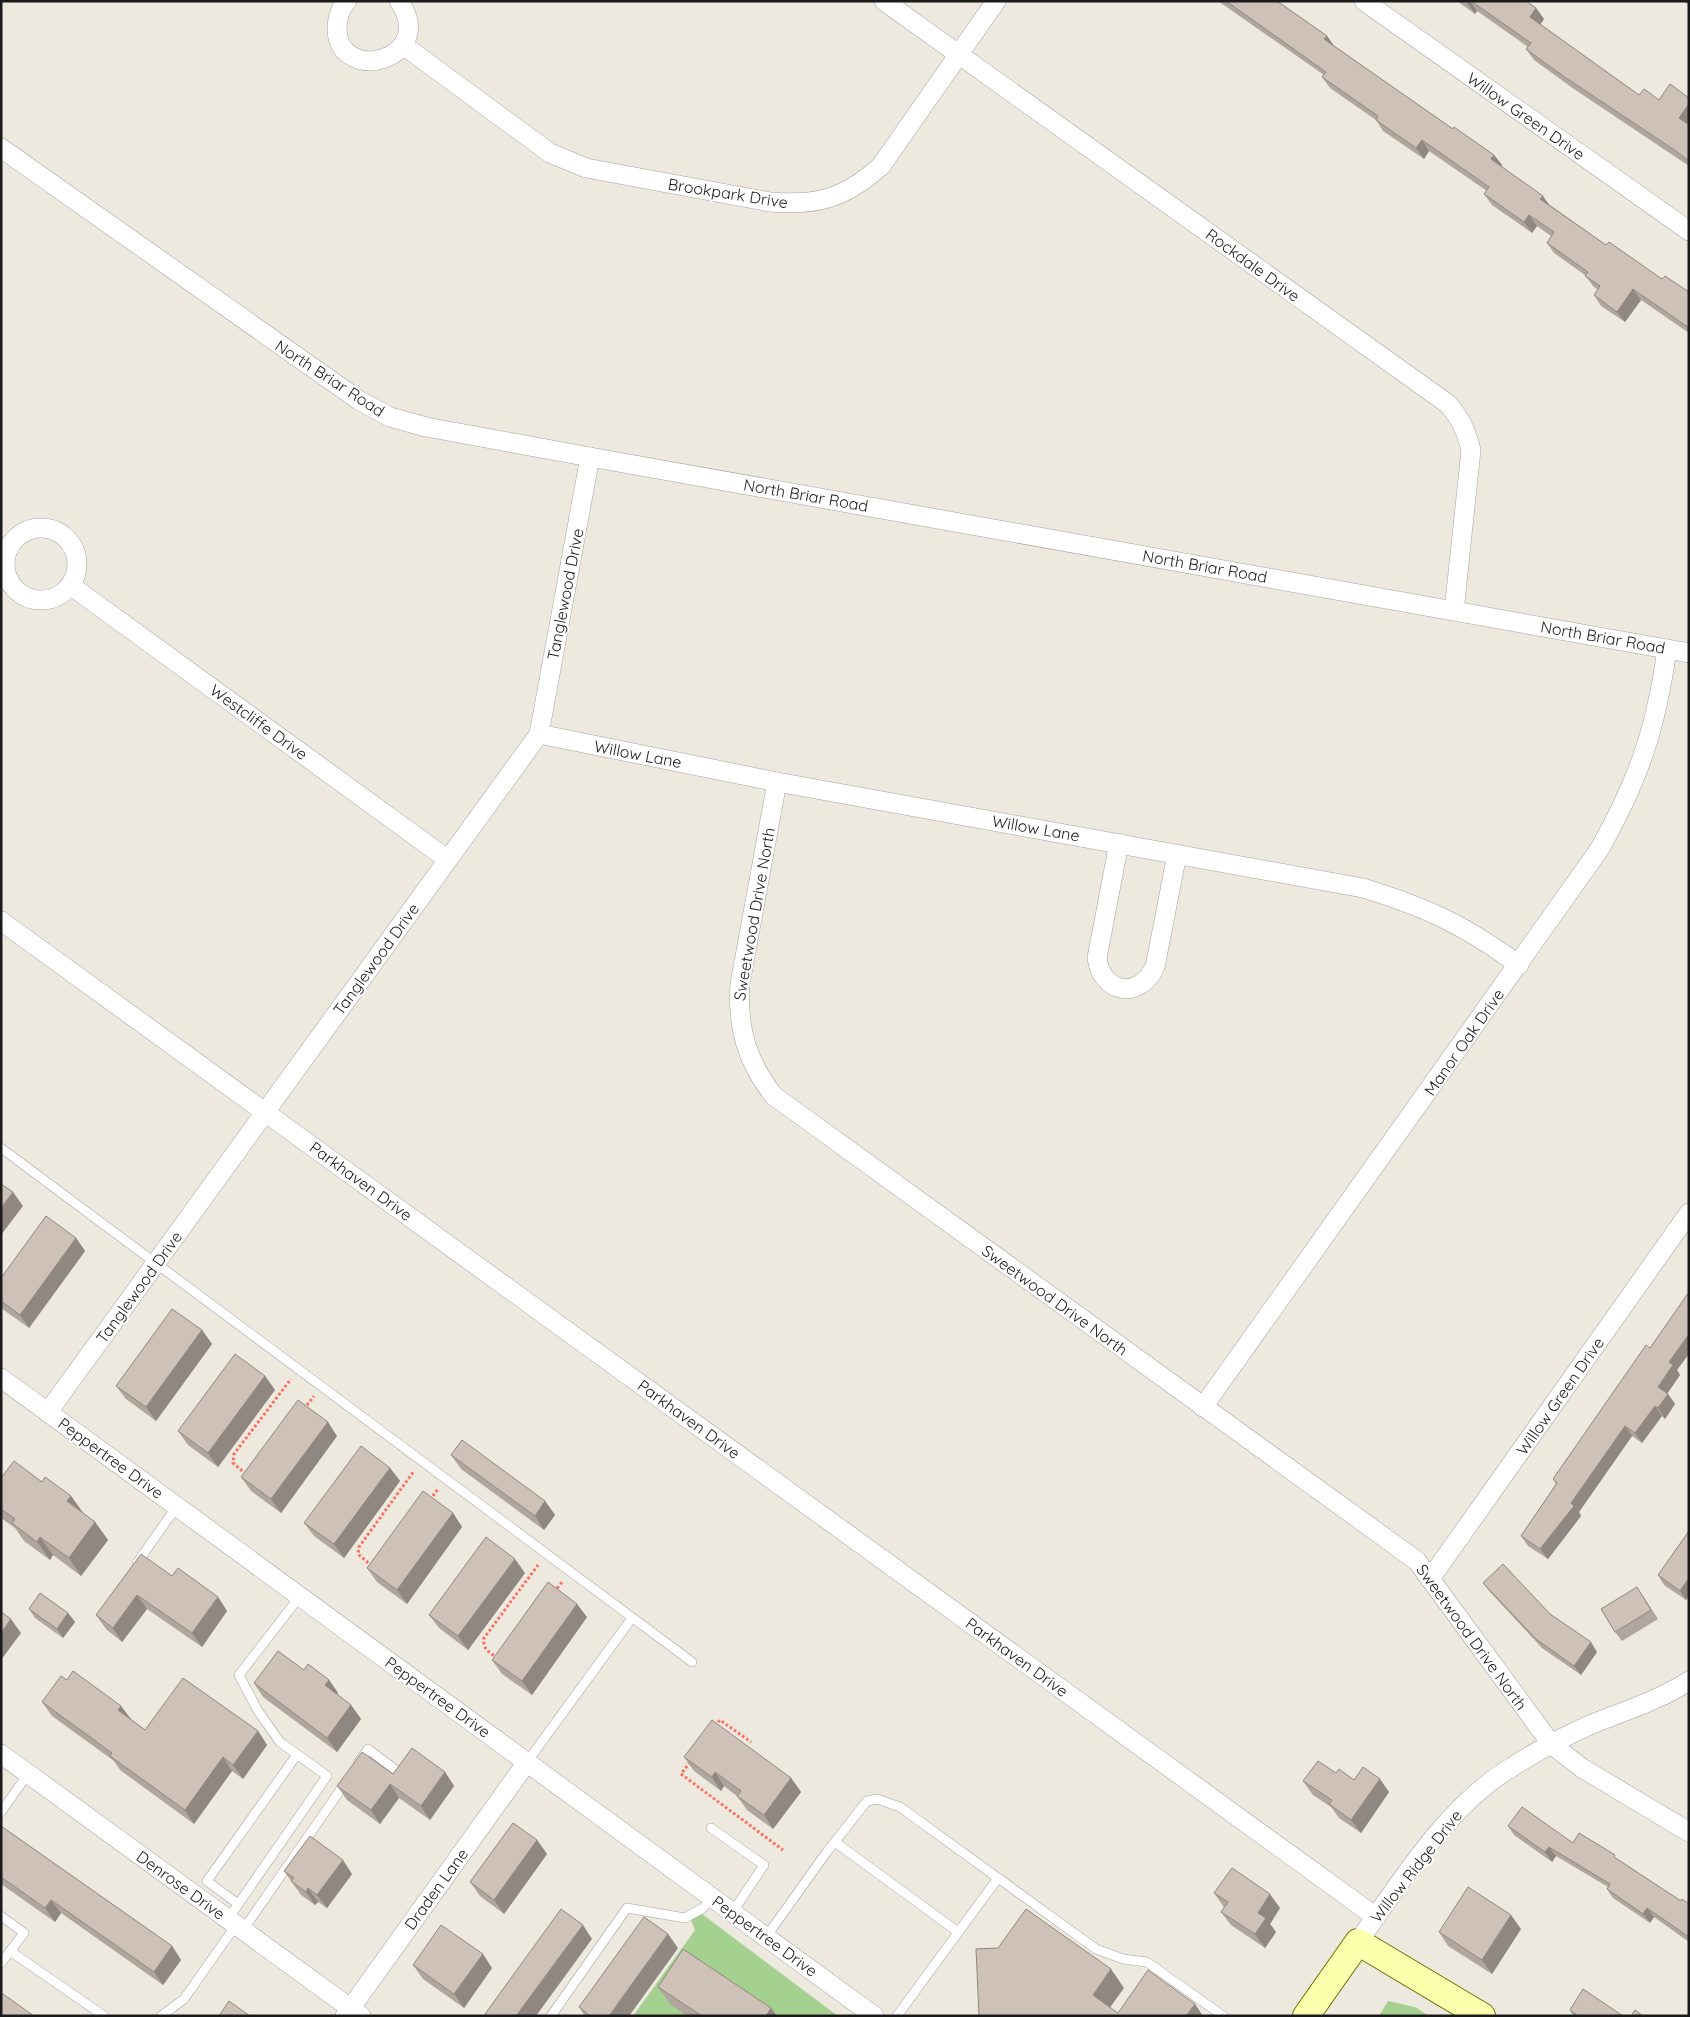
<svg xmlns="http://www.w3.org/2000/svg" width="1690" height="2017" viewBox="0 0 1690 2017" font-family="Quicksand,sans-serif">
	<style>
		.forest { fill: #a5d190 }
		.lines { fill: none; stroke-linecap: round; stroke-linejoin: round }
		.lane-casing { stroke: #a2a2a2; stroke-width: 10 }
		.street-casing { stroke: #a2a2a2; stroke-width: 20 }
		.secondary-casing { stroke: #6a7400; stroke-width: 28 }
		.path { stroke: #ff6c5f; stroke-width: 3; stroke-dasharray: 2.5 2.5; stroke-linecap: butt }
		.lane { stroke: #fff; stroke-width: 9 }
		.street { stroke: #fff; stroke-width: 19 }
		.secondary { stroke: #fcffac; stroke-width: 26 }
		.wall { fill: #b1a69e }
		.shaded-wall { fill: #908781 }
		.building { fill: #cec1b8; stroke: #908781 }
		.labels { text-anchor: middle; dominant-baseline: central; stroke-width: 4; stroke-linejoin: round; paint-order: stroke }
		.street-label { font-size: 16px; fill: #1b1b1b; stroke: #fff }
	</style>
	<rect width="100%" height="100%" fill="#eee9df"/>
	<!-- forest -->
	<g class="forest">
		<path d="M698 1911 838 2016H633L695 1930 689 1915Z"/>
		<path d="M1388 2001 1415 2007 1429 2016H1379Z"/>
	</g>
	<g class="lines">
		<defs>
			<g id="lane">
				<path d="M1 1148 692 1662"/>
				<path d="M137 1563 177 1506"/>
				<path d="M527 1762 632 1618"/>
				<path d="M358 1763 368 1749 401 1774"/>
				<path d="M1 1812 28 1774"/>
				<path d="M711 1828 764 1865 732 1913"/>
				<path d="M835 1842 958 1932"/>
				<path d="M238 1904 207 1881 296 1756"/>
				<path d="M1 1916 24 1933 1 1963"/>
				<path d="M228 1919 327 1776 280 1742 258 1711 239 1675 300 1596"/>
				<path d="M243 1930 346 1782"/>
				<path d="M766 1937 826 1853 867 1801 877 1799 900 1807 1096 1949 1123 1959 1147 1962 1223 2016"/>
				<path d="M10 1951 104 2016"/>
				<path d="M161 2016 184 1999 236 1925"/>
				<path d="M551 2016 627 1908 685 1918 703 1908 712 1897"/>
				<path d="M897 2016 998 1878"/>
			</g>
			<g id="street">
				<path d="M347 1C339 9 337 19 337 30 340 86 439 59 399 1"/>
				<path d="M884 1 1448 404C1461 419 1466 431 1471 450L1454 611"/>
				<path d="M1364 1 1689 231"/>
				<path d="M403 45 550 153 586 168 770 202C818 206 845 198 881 166L996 1"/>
				<path d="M1 148 360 401 390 417 426 427 590 457 1689 653"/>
				<circle cx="41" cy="564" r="36"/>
				<path d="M70 585 447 859"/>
				<path d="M539 734 777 782 1363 888C1428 908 1464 925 1519 965"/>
				<path d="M777 782 740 984C737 1028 747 1062 774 1096L1417 1561 1552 1745 1582 1768 1689 1832"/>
				<path d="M1119 843 1097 958C1102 994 1139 1000 1155 967L1177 854"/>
				<path d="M1 921 1376 1917"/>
				<path d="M1 1378 874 2016"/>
				<path d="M1203 1407 1599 850C1639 779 1656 729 1667 649"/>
				<path d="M48 1412 539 734 590 457"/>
				<path d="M1430 1579 1689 1213"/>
				<path d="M1 1754 361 2016"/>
				<path d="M1358 1942C1402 1880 1447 1806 1512 1767 1537 1751 1565 1736 1592 1724 1625 1711 1659 1700 1689 1681"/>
				<path d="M345 2016 527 1762"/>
			</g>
			<path id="secondary" d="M1306 2016 1358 1942 1482 2016"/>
		</defs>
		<!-- lane casing -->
		<use href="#lane" class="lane-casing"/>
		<!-- street casing -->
		<use href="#street" class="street-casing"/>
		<!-- secondary casing -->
		<use href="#secondary" class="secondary-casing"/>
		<!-- path -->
		<g class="path">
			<path d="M304 1409 314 1396"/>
			<path d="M246 1474 233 1463 234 1454 291 1379"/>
			<path d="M430 1500 438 1489"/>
			<path d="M372 1566 358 1554 359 1547 414 1471"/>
			<path d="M554 1592 563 1581"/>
			<path d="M498 1658C490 1653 482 1649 484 1638L538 1565"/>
			<path d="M715 1726 720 1720 751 1742"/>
			<path d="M690 1762 681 1774 783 1850"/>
		</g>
		<!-- lane -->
		<use href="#lane" class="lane"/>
		<!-- street -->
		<use href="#street" class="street"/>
		<!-- secondary -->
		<use href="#secondary" class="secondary"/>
	</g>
	<!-- wall -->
	<g class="wall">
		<path d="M1218 1H1277L1327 36 1334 46 1453 129 1494 155 1502 165 1501 166 1550 205 1606 245 1662 279 1689 292V333L1641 300 1625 322 1601 306 1594 295 1598 290 1593 286 1585 275 1554 253 1547 243 1551 236 1537 226 1532 233 1492 205 1484 194 1487 191 1429 151 1424 159 1383 131 1376 120 1330 88 1322 77 1324 75Z"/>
		<path d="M1457 1H1526L1536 8 1544 19 1540 24 1639 95 1659 100 1689 98V166L1574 89 1534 60 1526 49 1528 47 1477 11 1475 14Z"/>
		<path d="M1683 1H1689V5Z"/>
		<path d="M76 1238 85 1251 29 1328 1 1308V1278Z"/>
		<path d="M202 1330 212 1344 156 1421 126 1399 116 1386Z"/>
		<path d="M1677 1370 1680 1375 1667 1393 1675 1404 1665 1419 1662 1416 1642 1443 1632 1436 1579 1512 1581 1516 1548 1559 1528 1546 1521 1536 1556 1484 1553 1479Z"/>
		<path d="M265 1376 275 1390 218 1467 188 1445 178 1431Z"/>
		<path d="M337 1436 281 1513 251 1491 241 1477Z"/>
		<path d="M451 1455 545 1501 555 1515 544 1530 461 1469Z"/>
		<path d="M390 1468 400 1481 344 1558 314 1536 304 1523Z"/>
		<path d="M1 1478 42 1482 71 1496 83 1513 95 1522 108 1540 81 1576 53 1555 50 1560 24 1541 15 1528 1 1518Z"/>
		<path d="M453 1513 462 1527 407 1604 377 1582 367 1568Z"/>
		<path d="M1689 1531 1686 1600 1664 1585 1658 1575Z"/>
		<path d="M525 1573 468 1650 439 1628 429 1615Z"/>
		<path d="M172 1576 218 1597 227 1611 202 1647 147 1609 122 1642 106 1629 96 1615Z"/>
		<path d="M1483 1583 1550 1614 1597 1652 1581 1675 1542 1648 1490 1592Z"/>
		<path d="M1643 1596 1658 1619 1622 1641 1615 1632Z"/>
		<path d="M29 1609 68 1613 75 1622 63 1638 35 1618Z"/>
		<path d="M587 1617 532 1695 502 1674 492 1660Z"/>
		<path d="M304 1670 329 1680 338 1693 337 1695 351 1705 361 1719 337 1752 263 1697 254 1683Z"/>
		<path d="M67 1680 131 1719 145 1730 258 1731 267 1745 243 1779 232 1771 194 1824 120 1770 114 1761 52 1716 42 1702Z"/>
		<path d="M684 1757 791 1778 801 1792 773 1829 747 1810 737 1796 724 1786 721 1791 694 1771Z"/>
		<path d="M445 1772 454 1786 430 1820 399 1798 380 1824 347 1800 337 1786 393 1774Z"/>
		<path d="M1336 1773 1389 1792 1361 1833 1339 1818 1331 1807 1313 1795 1303 1781Z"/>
		<path d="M1 1826 172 1946 181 1960 163 1985 61 1913 55 1922 1 1884Z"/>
		<path d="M1508 1826 1573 1843 1619 1860 1681 1901 1689 1904V1942L1654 1917 1650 1923 1613 1898 1607 1889 1608 1887 1556 1856 1552 1862 1514 1835Z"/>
		<path d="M537 1840 547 1854 504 1914 480 1896 470 1882Z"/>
		<path d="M284 1871 352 1874 327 1908 318 1902 315 1905 301 1895Z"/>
		<path d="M1214 1893 1280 1908 1270 1924 1276 1932 1265 1948 1231 1925 1221 1912 1224 1907Z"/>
		<path d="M1521 1929 1492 1974 1448 1946 1439 1932Z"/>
		<path d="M678 1948 629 2016H585L579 2007Z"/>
		<path d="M413 1965 492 1968 464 2008 423 1979Z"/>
		<path d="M658 1987 771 2008 777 2016H687L671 2005Z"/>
		<path d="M1570 2010 1623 2016H1573Z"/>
	</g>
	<!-- shaded-wall -->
	<g class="shaded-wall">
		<path d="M1468 1H1470L1477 11 1475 14 1467 3Z"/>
		<path d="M1536 8 1544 19 1538 28 1530 17Z"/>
		<path d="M1327 36 1334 46 1324 39Z"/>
		<path d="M1689 104V126L1679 118Z"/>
		<path d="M1422 140 1429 151 1424 159 1416 148Z"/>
		<path d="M1494 155 1502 165 1498 170 1491 159Z"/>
		<path d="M1543 196 1550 206 1540 199Z"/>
		<path d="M1529 215 1537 226 1532 233 1524 222Z"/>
		<path d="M1633 289 1641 300 1625 322 1617 312Z"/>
		<path d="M13 1192 23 1206 1 1235V1208Z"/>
		<path d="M76 1238 85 1251 29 1328 20 1315Z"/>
		<path d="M202 1330 212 1344 156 1421 146 1407Z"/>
		<path d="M1689 1334V1354L1677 1370 1680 1375 1665 1397 1658 1387 1669 1362Z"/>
		<path d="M265 1376 275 1390 218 1467 208 1453Z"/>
		<path d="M1668 1394 1675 1404 1665 1419 1658 1408Z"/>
		<path d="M1655 1406 1662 1416 1642 1443 1635 1433Z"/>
		<path d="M328 1422 337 1436 281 1513 271 1499Z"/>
		<path d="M1625 1426 1632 1436 1579 1512 1581 1516 1548 1559 1540 1549Z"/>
		<path d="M390 1468 400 1481 344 1558 334 1544Z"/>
		<path d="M71 1496 84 1514 67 1501Z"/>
		<path d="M545 1501 555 1515 544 1530 535 1516Z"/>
		<path d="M453 1513 462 1527 407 1604 397 1590Z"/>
		<path d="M95 1522 108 1540 81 1576 69 1558Z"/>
		<path d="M40 1537 53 1555 50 1560 37 1542Z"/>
		<path d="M515 1559 525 1573 468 1650 458 1636Z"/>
		<path d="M1689 1578V1596L1686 1600 1680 1591Z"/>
		<path d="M137 1595 147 1609 122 1642 113 1628Z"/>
		<path d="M218 1597 227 1611 202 1647 192 1633Z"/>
		<path d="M577 1604 587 1617 532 1695 522 1681Z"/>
		<path d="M68 1613 75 1622 63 1638 57 1629Z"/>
		<path d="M11 1619 21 1633 1 1660V1633Z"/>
		<path d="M1591 1642 1597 1652 1581 1675 1574 1666Z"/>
		<path d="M329 1680 338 1693 334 1699 325 1685Z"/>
		<path d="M351 1705 361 1719 337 1752 327 1738Z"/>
		<path d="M121 1706 131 1719 127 1724 118 1710Z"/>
		<path d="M258 1731 267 1745 243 1779 233 1765Z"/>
		<path d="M223 1757 232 1771 194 1824 185 1810Z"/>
		<path d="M445 1772 454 1786 430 1820 421 1806Z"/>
		<path d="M715 1772 724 1786 721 1791 712 1777Z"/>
		<path d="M791 1778 801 1792 773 1829 764 1815Z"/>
		<path d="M1380 1779 1389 1792 1361 1833 1351 1820Z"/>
		<path d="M390 1784 399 1798 380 1824 371 1810Z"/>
		<path d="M537 1840 547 1854 504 1914 494 1900Z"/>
		<path d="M1549 1847 1556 1856 1552 1862 1545 1852Z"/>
		<path d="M343 1860 352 1874 327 1908 317 1895Z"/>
		<path d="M308 1888 318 1902 315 1905 306 1892Z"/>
		<path d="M1270 1894 1280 1908 1270 1924 1276 1932 1265 1948 1255 1934 1258 1913Z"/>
		<path d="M51 1900 61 1913 55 1922 45 1908Z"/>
		<path d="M1647 1908 1654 1917 1650 1923 1643 1914Z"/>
		<path d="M1511 1915 1521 1929 1492 1974 1482 1960Z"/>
		<path d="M583 1925 592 1939 536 2016H516Z"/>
		<path d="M668 1934 678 1948 629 2016H609Z"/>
		<path d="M172 1946 181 1960 163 1985 154 1972Z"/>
		<path d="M483 1954 492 1968 464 2008 454 1994Z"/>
		<path d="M1111 1969 1124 1988 1106 2013 1093 1995Z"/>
		<path d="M1195 2004 1203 2016H1186Z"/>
		<path d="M771 2008 777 2016H766Z"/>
	</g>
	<!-- building -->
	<g class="building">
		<path d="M1226 1H1277L1327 36 1324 39 1453 129 1454 127 1494 155 1491 159 1543 196 1540 199 1606 245 1609 242 1662 279 1665 276 1689 292V328L1633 289 1617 312 1594 295 1600 286 1585 276 1588 272 1547 243 1554 232 1529 215 1524 222 1484 194 1489 187 1422 140 1416 148 1376 120 1378 116 1322 77 1326 72Z"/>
		<path d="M1471 1H1526L1536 8 1530 17 1639 95 1644 89 1659 100 1670 84 1689 98V104L1679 118 1689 125V161L1673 149 1566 78 1526 49 1531 43Z"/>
		<path d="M1 1184 13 1192 1 1208Z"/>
		<path d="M46 1216 76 1238 20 1315 1 1301V1278Z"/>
		<path d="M1689 1292V1334L1669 1362 1673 1365 1658 1387 1668 1394 1658 1408 1655 1406 1635 1433 1625 1426 1571 1503 1574 1506 1540 1549 1521 1536 1557 1483 1553 1479 1646 1345 1650 1348Z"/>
		<path d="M172 1309 202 1330 146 1407 116 1386Z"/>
		<path d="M235 1354 265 1376 208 1453 178 1431Z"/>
		<path d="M298 1400 328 1422 271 1499 241 1477Z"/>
		<path d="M462 1440 545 1501 535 1516 451 1455Z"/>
		<path d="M361 1446 390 1468 334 1544 304 1523Z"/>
		<path d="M14 1461 42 1482 45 1477 71 1496 67 1501 95 1522 69 1558 40 1537 37 1542 12 1523 15 1519 1 1509V1478Z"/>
		<path d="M423 1491 453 1513 397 1590 367 1568Z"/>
		<path d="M1689 1531V1578L1680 1591 1658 1575Z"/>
		<path d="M486 1537 515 1559 458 1636 429 1615Z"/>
		<path d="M141 1554 172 1576 178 1568 218 1597 192 1633 137 1595 113 1628 96 1615Z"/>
		<path d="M1503 1564 1550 1614 1591 1642 1574 1666 1536 1639 1483 1583Z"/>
		<path d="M548 1582 577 1604 522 1681 492 1660Z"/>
		<path d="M1637 1587 1651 1610 1615 1632 1601 1609Z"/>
		<path d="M40 1593 68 1613 57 1629 29 1609Z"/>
		<path d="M1 1612 11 1619 1 1633Z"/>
		<path d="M278 1651 304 1670 308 1664 329 1680 325 1685 351 1705 327 1738 254 1683Z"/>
		<path d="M73 1671 121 1706 118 1710 145 1730 183 1678 258 1731 233 1765 223 1757 185 1810 110 1756 112 1753 42 1702 61 1676 67 1680Z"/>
		<path d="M712 1720 791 1778 764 1815 737 1796 741 1791 715 1772 712 1777 684 1757Z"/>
		<path d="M412 1748 445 1772 421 1806 390 1784 371 1810 337 1786 362 1752 393 1774Z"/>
		<path d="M1318 1761 1336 1773 1339 1769 1354 1780 1363 1767 1380 1779 1351 1820 1329 1804 1332 1800 1303 1781Z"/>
		<path d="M1522 1807 1573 1843 1579 1833 1615 1855 1614 1857 1681 1901 1682 1899 1689 1904V1937L1647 1908 1643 1914 1607 1889 1610 1884 1549 1847 1545 1852 1508 1826Z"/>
		<path d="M513 1823 537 1840 494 1900 470 1882Z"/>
		<path d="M1 1826 172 1946 154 1972 51 1900 45 1908 1 1877Z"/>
		<path d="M310 1836 343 1860 317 1895 308 1888 306 1892 291 1881 294 1878 284 1871Z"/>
		<path d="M1232 1868 1270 1894 1258 1913 1266 1918 1255 1934 1221 1912 1228 1902 1214 1893Z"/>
		<path d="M1468 1887 1511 1915 1482 1960 1439 1932Z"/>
		<path d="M561 1909 583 1925 516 2016H488L485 2014Z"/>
		<path d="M1026 1909 1111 1969 1093 1995 1118 2013 1148 1970 1195 2004 1186 2016H979L976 1949 998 1948Z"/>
		<path d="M644 1917 668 1934 609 2016H590L579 2007Z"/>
		<path d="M441 1925 483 1954 454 1994 413 1965Z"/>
		<path d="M683 1949 771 2008 766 2016H702L658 1987Z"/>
		<path d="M1583 1989 1623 2016H1578L1570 2010Z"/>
		<path d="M3 1994 34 2016H1V1996Z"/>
		<path d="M229 2001 250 2016H219Z"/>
		<path d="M1635 2010 1643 2016H1631Z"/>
	</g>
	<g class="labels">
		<!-- street labels -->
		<g class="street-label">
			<text transform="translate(1526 116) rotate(35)">Willow Green Drive</text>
			<text transform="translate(728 193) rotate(9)">Brookpark Drive</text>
			<text transform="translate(1253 265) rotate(36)">Rockdale Drive</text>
			<text transform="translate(330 378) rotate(33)">North Briar Road</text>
			<text transform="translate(806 495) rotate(10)">North Briar Road</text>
			<text transform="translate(1205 566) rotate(10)">North Briar Road</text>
			<text transform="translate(565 594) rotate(-79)">Tanglewood Drive</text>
			<text transform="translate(1603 637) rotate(10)">North Briar Road</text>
			<text transform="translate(259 722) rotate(36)">Westcliffe Drive</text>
			<text transform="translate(638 754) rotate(11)">Willow Lane</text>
			<text transform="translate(1036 828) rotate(10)">Willow Lane</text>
			<text transform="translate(754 914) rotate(-80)">Sweetwood Drive North</text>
			<text transform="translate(376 959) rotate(-54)">Tanglewood Drive</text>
			<text transform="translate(1464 1042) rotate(-55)">Manor Oak Drive</text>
			<text transform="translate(361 1181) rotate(36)">Parkhaven Drive</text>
			<text transform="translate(139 1287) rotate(-54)">Tanglewood Drive</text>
			<text transform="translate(1055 1300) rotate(36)">Sweetwood Drive North</text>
			<text transform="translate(1560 1396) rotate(-55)">Willow Green Drive</text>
			<text transform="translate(689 1419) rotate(36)">Parkhaven Drive</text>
			<text transform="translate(111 1458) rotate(36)">Peppertree Drive</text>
			<text transform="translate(1472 1637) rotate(54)">Sweetwood Drive North</text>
			<text transform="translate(1017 1657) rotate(36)">Parkhaven Drive</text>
			<text transform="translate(438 1697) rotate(36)">Peppertree Drive</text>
			<text transform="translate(1416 1866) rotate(-52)">Willow Ridge Drive</text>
			<text transform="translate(181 1885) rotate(36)">Denrose Drive</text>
			<text transform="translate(436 1889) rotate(-54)">Draden Lane</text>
			<text transform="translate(765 1936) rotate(36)">Peppertree Drive</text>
		</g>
	</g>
	<!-- border -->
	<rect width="1690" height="2017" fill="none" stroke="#1b1b1b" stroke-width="5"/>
</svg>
